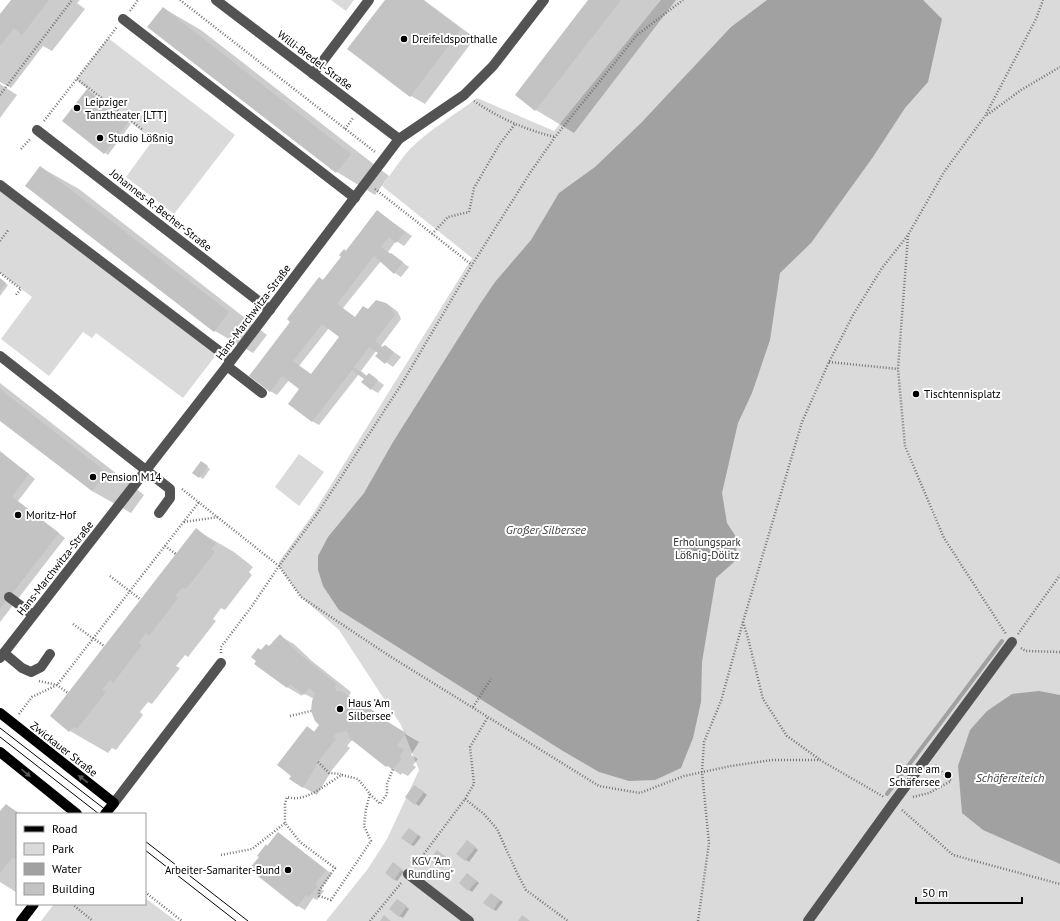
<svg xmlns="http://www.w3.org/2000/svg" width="1060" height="921" viewBox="0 0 1060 921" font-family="'PT Sans',sans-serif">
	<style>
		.green { fill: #dadada }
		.water { fill: #a1a1a1 }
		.shadow { fill: #0003; fill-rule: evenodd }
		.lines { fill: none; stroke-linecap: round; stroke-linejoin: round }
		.stream { stroke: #a1a1a1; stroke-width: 4 }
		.building { fill: #c3c3c3; fill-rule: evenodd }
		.path { stroke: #757575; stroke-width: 2.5; stroke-dasharray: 1 2; stroke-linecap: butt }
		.minor { stroke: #535353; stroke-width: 10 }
		.major { stroke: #000; stroke-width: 10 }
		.tram { stroke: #000; stroke-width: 1 }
		.oneway { fill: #595959 }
		.poi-dot { fill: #000; stroke: #fff; stroke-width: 1.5 }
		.labels { text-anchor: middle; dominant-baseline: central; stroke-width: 4; stroke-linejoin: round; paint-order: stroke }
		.poi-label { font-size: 11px; fill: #000; stroke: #fff; text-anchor: start }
		.street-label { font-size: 11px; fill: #000; stroke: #fff }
		.park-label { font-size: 11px; fill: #313131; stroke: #fff }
		.water-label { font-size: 12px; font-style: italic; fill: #424242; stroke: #fff }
	</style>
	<rect width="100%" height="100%" fill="#fff"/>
	<!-- green -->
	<g class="green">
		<path d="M331 0H354L346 11Z"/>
		<path d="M661 0H1060V921H326L367 870 387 839 419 770 401 725 339 630 301 597 279 566V562L313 514 472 258 382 186C391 174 400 160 410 149 430 129 455 115 477 98L554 131Z"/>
		<path d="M108 38 235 135 174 214 126 177 153 140 76 80Z"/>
		<path d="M0 185 219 351 183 398 96 333 92 338 83 332 49 376 1 339 32 297 0 273Z"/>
		<path d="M299 454 324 472 299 506 275 487Z"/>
		<path d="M145 898 176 921H41L54 904H145Z"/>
	</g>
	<!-- water -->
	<g class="water">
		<path d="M767 0H923L942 19 928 82 905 108 873 157 811 243 780 273 770 340 752 393 738 423 722 493 727 523 738 540 734 562 716 578 702 662 701 702 693 738 681 768 655 780 629 781 599 772 563 751 339 610 323 586 318 570V556L328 537 364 493 393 442 480 304 495 282 531 240 559 193 595 167 641 123 731 27Z"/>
		<path d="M1039 691 1060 695V864L983 830 962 813 958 766 970 730 987 711 1012 694Z"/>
	</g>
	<!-- shadow -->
	<g class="shadow">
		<path d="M12 0H80L77 3 85 9 52 51 43 46 11 88 0 82V16Z"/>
		<path d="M386 0H424L475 38 425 104 411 96 349 49Z"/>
		<path d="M589 0H676L574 133 536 110 516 95Z"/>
		<path d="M163 8 201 30 389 176 375 195 337 172 149 27Z"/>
		<path d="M0 84 17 95 0 118Z"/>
		<path d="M90 93 131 124 108 155 64 121Z"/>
		<path d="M40 167 79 189 267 335 253 353 215 331 26 186Z"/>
		<path d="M377 211 412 236 404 246 396 241 388 252 409 267 401 277 395 273 381 261 343 308 355 318 369 310 385 303 393 308 398 312 401 319 381 346 383 348 385 346 401 357 393 367 377 356 379 353 376 351 361 371 367 376 369 374 384 385 378 393 371 389 365 379 359 374 319 425 312 421 301 389 289 380 277 395 270 391 323 280ZM329 328 341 337 312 375 299 366Z"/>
		<path d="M0 279 8 285 0 296Z"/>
		<path d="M0 383 144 495 131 513 92 491 0 419Z"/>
		<path d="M0 451 35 479 18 501 65 538 0 622Z"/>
		<path d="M204 464 210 469 203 479 200 477Z"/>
		<path d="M196 530 234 552 253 567 249 572 252 575 225 610 221 608 213 619 216 621 188 657 185 655 181 660 176 666 180 668 152 704 148 702 140 712 143 715 116 750 112 748 108 753 70 731Z"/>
		<path d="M280 636 294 644 312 661 351 692 349 696 374 711 397 729 419 742 411 755 418 759 413 765 416 767 408 776 402 773 401 775 387 766 354 740 351 741 347 746 350 748 332 770 317 795 303 787 307 727 315 732 320 725 314 699 303 693 302 696 287 687 261 651 270 647Z"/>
		<path d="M418 788 427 795 419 806 406 797Z"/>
		<path d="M6 805 21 814H17V890L16 892 0 882V813Z"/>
		<path d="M412 831 421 837 414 846 411 845Z"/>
		<path d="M285 838 332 874 321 889 324 891 317 900 313 898 305 910 298 906 268 847Z"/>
		<path d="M470 843 478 850 469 862 466 860Z"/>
		<path d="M440 853 449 859 442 868 430 860Z"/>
		<path d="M396 865 404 872 397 881 394 879Z"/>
		<path d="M470 876 479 883 472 892 460 883Z"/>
		<path d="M494 896 503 902 496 911 493 909Z"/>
		<path d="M400 902 409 909 403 918 399 916Z"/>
	</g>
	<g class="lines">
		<!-- stream -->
		<path class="stream" d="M887 794 1002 641"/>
	</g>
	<!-- building -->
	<g class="building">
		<path d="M11 0H49L22 35 14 28 0 46V14Z"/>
		<path d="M385 0H423L461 29 410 97 347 49Z"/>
		<path d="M588 0H621L535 111 515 95Z"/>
		<path d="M163 7 351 154 336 173 147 27Z"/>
		<path d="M87 89 129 121 104 154 62 121Z"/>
		<path d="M40 166 229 312 214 332 25 186Z"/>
		<path d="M377 210 405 232 396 243 389 237 381 247 390 254 391 253 403 262 394 274 374 256 337 304 355 317 363 306 368 309 376 300 386 303 391 307 395 315 375 341 382 347 385 345 394 352 385 364 375 356 378 353 369 347 354 367 366 376 369 373 378 380 371 390 361 382 364 379 352 370 312 422 288 404 299 389 282 376 270 392 249 376 290 322 287 319 319 277 323 280 341 257 339 255 344 249 346 251ZM322 324 339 337 311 374 293 361Z"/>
		<path d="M0 278 6 283 0 291Z"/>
		<path d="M0 389 106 472 92 491 0 421Z"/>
		<path d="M0 452 29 474 12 497 59 533 0 609Z"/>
		<path d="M201 461 208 466 199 478 192 473Z"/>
		<path d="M196 528 216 544 211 549 215 552 186 589 183 587 179 591 175 596 178 598 149 636 146 633 142 638 139 643 142 645 113 683 110 680 102 690 106 692 77 729 74 727 69 732 50 716Z"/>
		<path d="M280 634 297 652 337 684 335 686 336 691H341L345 693 350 698 352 703 358 704 360 701 383 719 406 733 397 746 404 750 399 757 402 758 393 769 388 765 386 767 348 737 349 734 346 731 337 733 333 737 336 739 318 762 303 788 289 779 291 776 277 765 307 726 314 732 319 725 315 721 311 711 312 701 315 693 309 688 304 695 290 684 287 688 254 664 256 661 251 657 258 648 261 650 266 644 269 646Z"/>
		<path d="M414 785 424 792 415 805 405 797Z"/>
		<path d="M6 804 19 814H17V860L13 857 0 873V811Z"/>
		<path d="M409 828 418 835 411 845 401 838Z"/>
		<path d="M278 832 326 870 315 884 318 886 309 897 306 895 297 907 249 869 259 857 257 856 266 844 267 846Z"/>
		<path d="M467 840 476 847 465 861 456 854Z"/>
		<path d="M437 850 446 857 438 867 429 860Z"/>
		<path d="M393 862 402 869 394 880 385 873Z"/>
		<path d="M467 873 477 881 468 891 459 883Z"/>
		<path d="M491 893 500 900 493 910 483 903Z"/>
		<path d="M397 899 407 906 399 917 389 909Z"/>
		<path d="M384 915 391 921H380Z"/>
		<path d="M522 915 530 921H518Z"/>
	</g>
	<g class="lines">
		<!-- path -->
		<g class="path">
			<path d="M180 0 375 152"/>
			<path d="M130 11 138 0"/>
			<path d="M77 79 143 130"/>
			<path d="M0 95 72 0"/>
			<path d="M474 101C499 118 526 130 555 137"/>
			<path d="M987 115 1021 90 1060 67"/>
			<path d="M44 121 117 27"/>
			<path d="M345 129 353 118"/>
			<path d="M21 149 31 138"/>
			<path d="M375 189 472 265"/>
			<path d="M432 234 448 217 469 212 474 188 499 145 515 124"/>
			<path d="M908 236 898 369 905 446 944 538 1006 634"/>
			<path d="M0 241 9 229"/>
			<path d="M0 273 21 289 15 296"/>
			<path d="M829 362 898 369"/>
			<path d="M182 489 279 566 301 597 388 655 599 786 640 793 684 776 731 766 772 760H820L884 797"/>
			<path d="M184 522 218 517"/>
			<path d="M165 546 176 554"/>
			<path d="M110 576 140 599"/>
			<path d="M743 622 748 638 763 699 787 736 819 759"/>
			<path d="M73 624 104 646"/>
			<path d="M1018 634 1060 575"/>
			<path d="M1021 648 1026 651 1060 652"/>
			<path d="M221 653V647L252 606 279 566 317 514 401 385 472 265 530 173 555 137 637 35 683 0"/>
			<path d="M39 681 57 685 68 693"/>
			<path d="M473 707 491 679"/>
			<path d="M19 714 32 697 57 685 199 502"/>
			<path d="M290 716 311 711"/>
			<path d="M318 762 329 773 341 774"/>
			<path d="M342 775 358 779 370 794 366 809 364 826 371 841 331 900 319 896V891L335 868 300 842 285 823V804L287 797C307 803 325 784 342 775Z"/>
			<path d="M370 794 380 804 387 794V784L393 769"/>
			<path d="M913 797 929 793 951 781 934 764"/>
			<path d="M465 799 484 814 497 829 517 873 526 890 568 921"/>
			<path d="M902 810 953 855 1060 884"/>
			<path d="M221 855 252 849 285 823"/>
			<path d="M415 866 465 799 474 784 470 747 488 717"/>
			<path d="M145 892 182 921"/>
			<path d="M72 904 93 921"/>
			<path d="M370 921 402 882"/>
			<path d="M698 921 709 843 702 772 704 742 721 701 743 622 802 422 829 362 853 315 882 268 908 235 944 172 985 116 1036 19 1043 0"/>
		</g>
		<!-- minor -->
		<g class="minor">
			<path d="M216 0 399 139"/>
			<path d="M123 19 355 198"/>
			<path d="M313 74 369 0"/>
			<path d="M37 130 270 310"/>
			<path d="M0 185 231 360"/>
			<path d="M0 356 170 489V498L159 513"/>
			<path d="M227 366 262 393"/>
			<path d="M9 597 33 615"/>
			<path d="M4 653 22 668 31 672 41 667 50 654"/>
			<path d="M0 658 227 366 399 139 464 95 493 66 544 0"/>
			<path d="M114 803 221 663"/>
			<path d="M408 874 469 921"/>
			<path d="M808 921 894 802 1012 642"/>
		</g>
		<!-- major -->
		<g class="major">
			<path d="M0 713 114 803 105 814"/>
			<path d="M0 752 77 814"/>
			<path d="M21 921 34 904"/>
		</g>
		<!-- tram -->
		<g class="tram">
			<path d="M0 728 111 814"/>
			<path d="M0 737 99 814"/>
			<path d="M145 841 248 921"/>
			<path d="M145 850 236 921"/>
		</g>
	</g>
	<!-- one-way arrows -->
	<defs><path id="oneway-solid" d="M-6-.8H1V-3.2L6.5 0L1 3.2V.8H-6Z"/></defs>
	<g class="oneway">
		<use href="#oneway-solid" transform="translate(26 773) rotate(39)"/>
		<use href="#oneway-solid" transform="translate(83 779) rotate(-142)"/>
	</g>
	<!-- markers -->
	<g class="poi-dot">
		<circle cx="404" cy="39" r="4"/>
		<circle cx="77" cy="108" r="4"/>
		<circle cx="100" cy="138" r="4"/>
		<circle cx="916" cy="394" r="4"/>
		<circle cx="93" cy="477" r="4"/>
		<circle cx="18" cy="515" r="4"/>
		<circle cx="340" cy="709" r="4"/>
		<circle cx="948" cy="775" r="4"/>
		<circle cx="288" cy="870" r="4"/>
	</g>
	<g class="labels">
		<!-- poi labels -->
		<g class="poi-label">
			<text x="412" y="39">Dreifeldsporthalle</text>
			<text x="85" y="102">Leipziger<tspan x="85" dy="13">Tanztheater [LTT]</tspan></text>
			<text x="108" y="138">Studio Lößnig</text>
			<text x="924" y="394">Tischtennisplatz</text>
			<text x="101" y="477">Pension M14</text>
			<text x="26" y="515">Moritz-Hof</text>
			<text x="348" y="703">Haus 'Am<tspan x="348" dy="13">Silbersee'</tspan></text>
			<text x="940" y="769" text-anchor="end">Dame am<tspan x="940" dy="13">Schäfersee</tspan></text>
			<text x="280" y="870" text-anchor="end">Arbeiter-Samariter-Bund</text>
		</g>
		<!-- street labels -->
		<g class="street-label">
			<text transform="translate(315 60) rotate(37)">Willi-Bredel-Straße</text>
			<text transform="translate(161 210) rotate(38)">Johannes-R.-Becher-Straße</text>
			<text transform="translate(253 312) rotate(-53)">Hans-Marchwitza-Straße</text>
			<text transform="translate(55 568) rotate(-52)">Hans-Marchwitza-Straße</text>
			<text transform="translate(64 749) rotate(38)">Zwickauer Straße</text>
		</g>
		<!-- park labels -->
		<g class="park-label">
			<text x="707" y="542">Erholungspark<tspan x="707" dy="13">Lößnig-Dölitz</tspan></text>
			<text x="431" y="861">KGV "Am<tspan x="431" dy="13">Rundling"</tspan></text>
		</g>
		<!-- water labels -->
		<g class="water-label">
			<text x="546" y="529">Großer Silbersee</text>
			<text x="1010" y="777">Schäfereiteich</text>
		</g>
	</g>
	<!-- legend -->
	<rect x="16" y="813" width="130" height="92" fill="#ffffff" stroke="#999999"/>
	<rect x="24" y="826" width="20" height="6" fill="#000000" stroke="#999999"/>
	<text x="52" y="833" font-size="12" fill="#000000">Road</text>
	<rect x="24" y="843" width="20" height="12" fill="#dadada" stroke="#999999"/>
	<text x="52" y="853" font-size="12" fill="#000000">Park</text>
	<rect x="24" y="863" width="20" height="12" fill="#a1a1a1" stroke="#999999"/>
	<text x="52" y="873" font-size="12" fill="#000000">Water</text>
	<rect x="24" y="883" width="20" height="12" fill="#c3c3c3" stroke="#999999"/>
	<text x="52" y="893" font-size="12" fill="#000000">Building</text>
	<!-- scale -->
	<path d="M916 897v6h106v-6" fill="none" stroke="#000000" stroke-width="2"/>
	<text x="922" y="897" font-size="12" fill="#000000" stroke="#ffffff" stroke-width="3" paint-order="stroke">50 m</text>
</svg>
